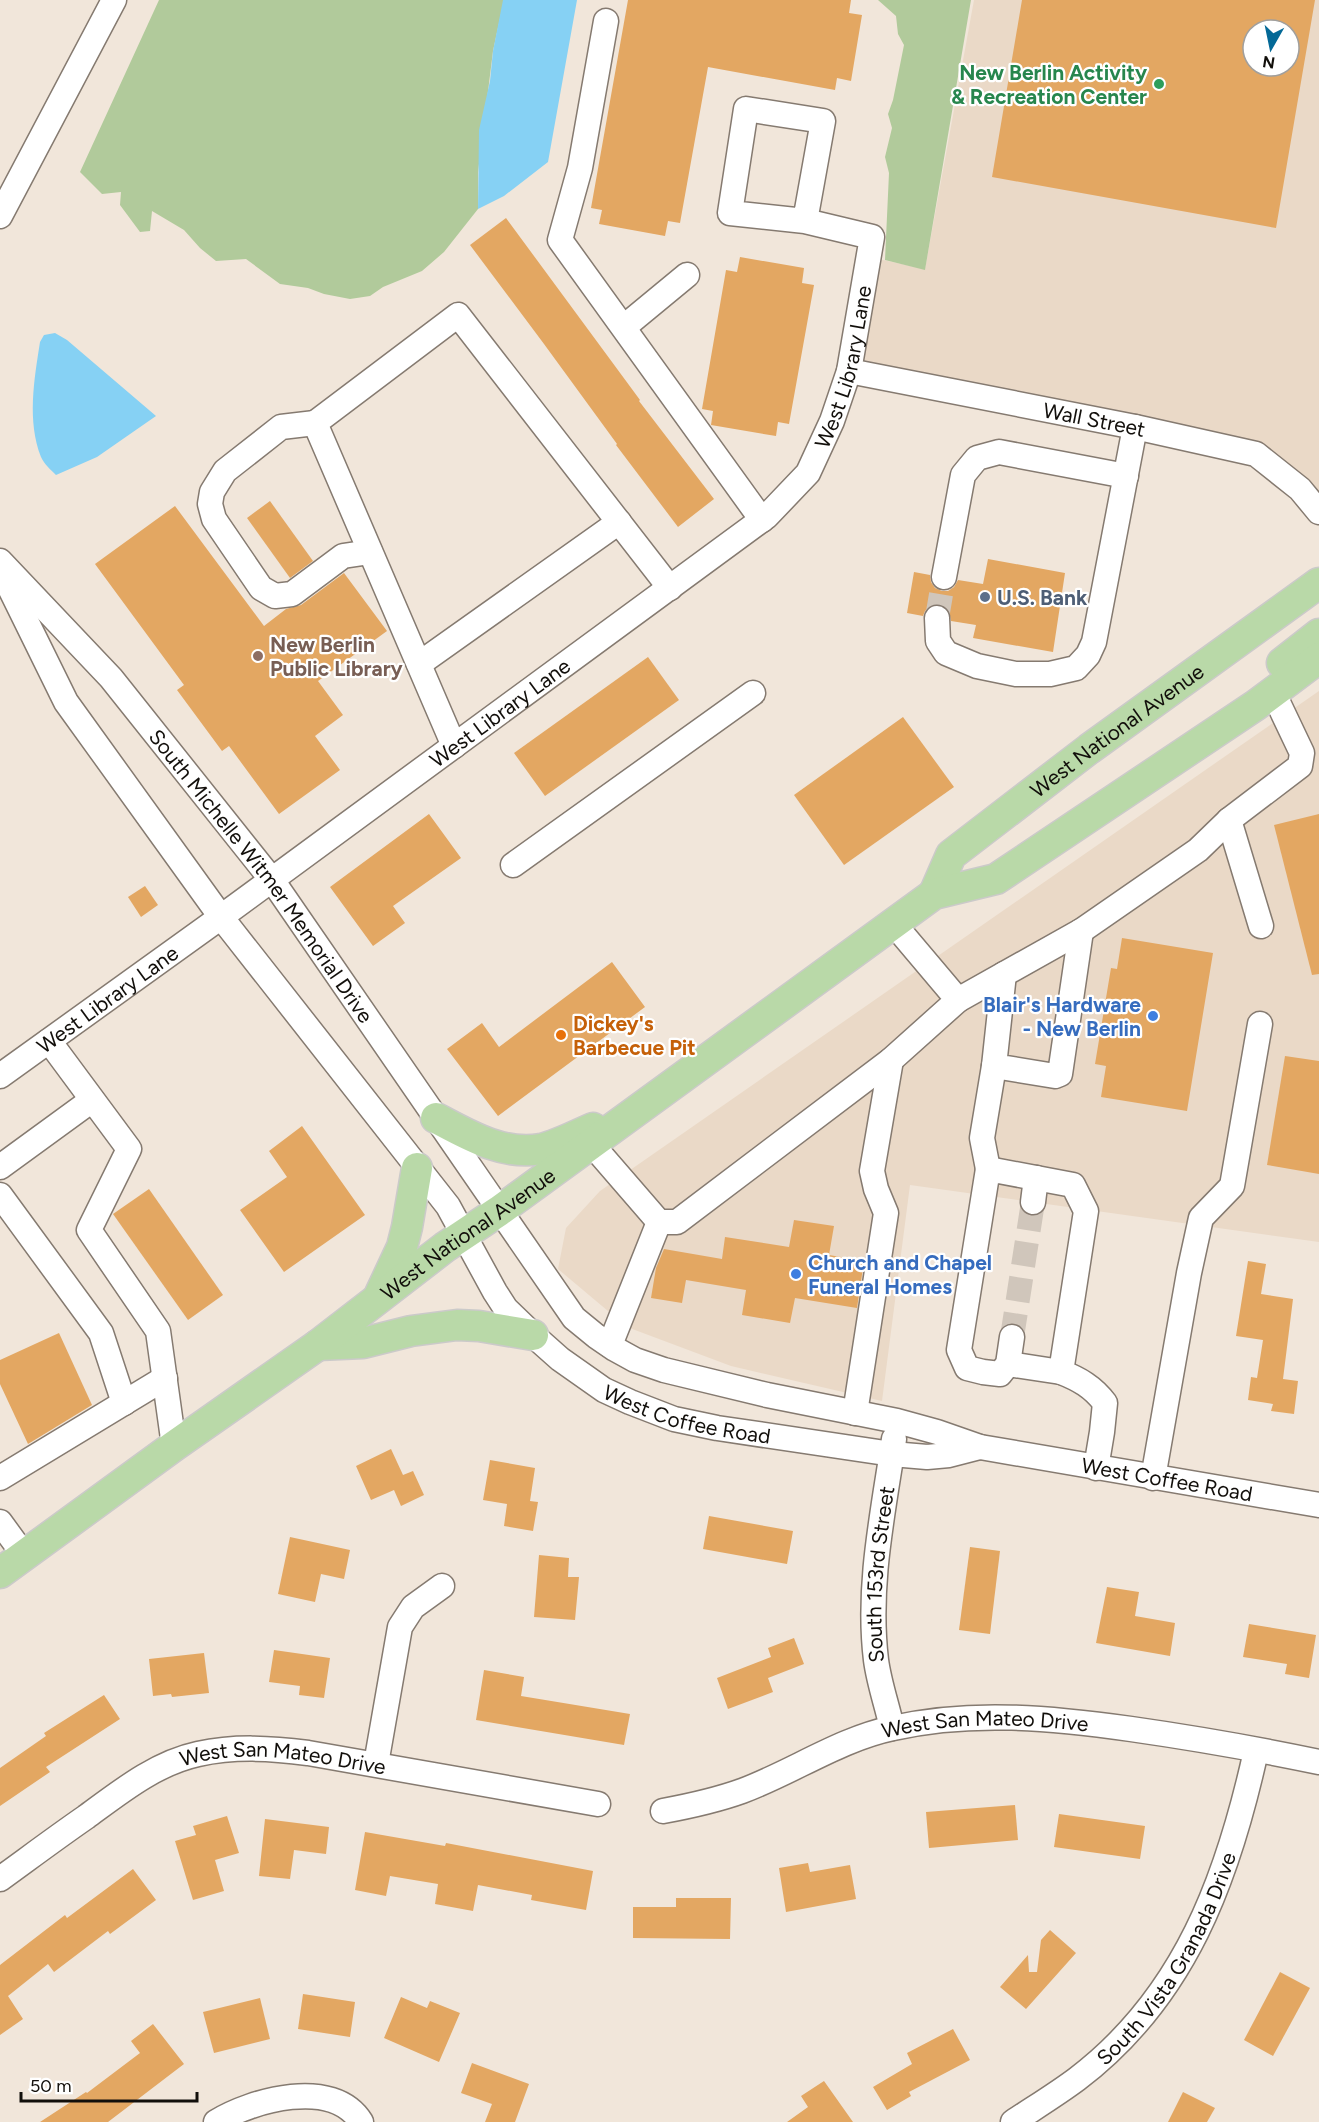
<svg xmlns="http://www.w3.org/2000/svg" width="1319" height="2122" viewBox="0 0 1319 2122" font-family="Figtree,sans-serif">
	<style>
		.built { fill: #ead9c7; fill-rule: evenodd }
		.green { fill: #b1ca9b }
		.water { fill: #86d1f4 }
		.building { fill: #e3a762; fill-rule: evenodd }
		.lines { fill: none; stroke-linecap: round; stroke-linejoin: round }
		.minor-tunnel { stroke: #d0c6bb; stroke-width: 24; stroke-dasharray: 24 12; stroke-linecap: butt }
		.minor-casing { stroke: #857a70; stroke-width: 27 }
		.major-casing { stroke: #cbcac9; stroke-width: 33 }
		.minor { stroke: #fff; stroke-width: 24 }
		.major { stroke: #b9d9a8; stroke-width: 30 }
		.leisure-dot { fill: #2e9e5b; stroke: #fff; stroke-width: 2 }
		.service-dot { fill: #5c6f8a; stroke: #fff; stroke-width: 2 }
		.education-dot { fill: #8d6e63; stroke: #fff; stroke-width: 2 }
		.shop-dot { fill: #3f7fe0; stroke: #fff; stroke-width: 2 }
		.food-dot { fill: #e8710a; stroke: #fff; stroke-width: 2 }
		.labels { text-anchor: middle; dominant-baseline: central; stroke-width: 4.5; stroke-linejoin: round; paint-order: stroke }
		.leisure-label { font-size: 21px; font-weight: bold; fill: #27864d; stroke: #fff; text-anchor: end }
		.street-label { font-size: 21px; fill: #120f0b; stroke: #fff }
		.service-label { font-size: 21px; font-weight: bold; fill: #4e5e75; stroke: #fff; text-anchor: start }
		.education-label { font-size: 21px; font-weight: bold; fill: #785e54; stroke: #fff; text-anchor: start }
		.shop-label { font-size: 21px; font-weight: bold; fill: #366cbe; stroke: #fff; text-anchor: end }
		.food-label { font-size: 21px; font-weight: bold; fill: #c56008; stroke: #fff; text-anchor: start }
	</style>
	<rect width="100%" height="100%" fill="#f1e6da"/>
	<!-- built -->
	<g class="built">
		<path d="M974 0H1319V512L1256 454 849 371 869 257 925 269ZM1253 30H1289V66H1253Z"/>
		<path d="M1319 691V1242L910 1185 882 1401 731 1366 627 1327 558 1269 566 1228 600 1191Z"/>
	</g>
	<!-- green -->
	<g class="green">
		<path d="M159 0H504L493 51 478 172V209L444 252 422 271 383 287 370 296 350 299 324 294 308 288 280 284 246 259 216 261 200 248 184 230 152 211 150 231 140 232 120 205 121 192 102 194 80 172Z"/>
		<path d="M878 0H971L925 270 885 260 889 173 885 157 892 128 888 114 893 100 904 45 898 34 896 16Z"/>
	</g>
	<!-- water -->
	<g class="water">
		<path d="M503 0H577L548 162 504 196 478 209 479 130 490 81 493 51Z"/>
		<path d="M55 333 67 340 156 416 97 457 56 475C51 470 44 464 41 457 27 421 34 380 40 342L44 335Z"/>
	</g>
	<!-- building -->
	<g class="building">
		<path d="M628 0H851L849 13 862 15 851 81 837 78 835 90 708 67 680 223 668 221 665 236 599 224 602 210 591 208Z"/>
		<path d="M1022 0H1315L1276 228 992 177ZM1253 30H1289V66H1253Z"/>
		<path d="M506 218 640 400 639 401 714 499 678 527 616 445 617 444 544 344 470 245Z"/>
		<path d="M740 257 804 268 802 283 814 285 789 424 778 422 776 436 711 425 713 411 702 409 726 270 737 272Z"/>
		<path d="M270 501 313 561 290 578 247 518Z"/>
		<path d="M175 506 264 626 286 609 301 605 344 573 387 631 318 681 343 715 315 736 340 770 279 814 229 746 222 751 177 690 184 685 95 564Z"/>
		<path d="M988 559 1065 573 1053 652 973 638 976 625 951 621 949 611 943 605 937 604 930 606 925 611 923 616 907 613 914 572 930 575 931 582 935 588 942 591H948L954 587 958 580 983 584Z"/>
		<path d="M648 657 679 700 545 796 514 753Z"/>
		<path d="M903 717 954 787 844 865 794 795Z"/>
		<path d="M429 814 461 858 393 906 405 923 373 946 330 887Z"/>
		<path d="M1319 814V974L1312 975 1274 825Z"/>
		<path d="M145 886 158 905 141 917 128 897Z"/>
		<path d="M1122 938 1213 953 1187 1111 1101 1097 1106 1066 1095 1064 1111 968 1117 969Z"/>
		<path d="M612 962 645 1007 498 1116 447 1049 482 1023 499 1047Z"/>
		<path d="M1285 1056 1319 1061V1174L1267 1165Z"/>
		<path d="M302 1126 365 1215 284 1272 240 1210 287 1177 269 1151Z"/>
		<path d="M149 1189 223 1295 188 1320 113 1214Z"/>
		<path d="M794 1220 834 1226 829 1255 864 1261 857 1308 795 1298 790 1323 742 1315 746 1290 686 1280 682 1303 651 1298 656 1268 664 1249 722 1259 725 1237 789 1247Z"/>
		<path d="M1248 1261 1266 1264 1261 1294 1293 1299 1283 1379 1298 1381 1294 1414 1271 1411 1273 1404 1248 1400 1251 1377 1257 1378 1263 1340 1236 1336Z"/>
		<path d="M59 1333 92 1405 28 1444 0 1384V1360Z"/>
		<path d="M391 1449 403 1475 413 1471 424 1495 401 1506 394 1490 371 1500 356 1466Z"/>
		<path d="M490 1460 535 1468 530 1501 538 1502 533 1531 504 1526 507 1504 483 1500Z"/>
		<path d="M709 1516 793 1531 787 1564 703 1549Z"/>
		<path d="M290 1537 350 1550 344 1579 321 1574 315 1602 278 1594Z"/>
		<path d="M970 1547 1000 1551 990 1634 959 1630Z"/>
		<path d="M539 1555 569 1558 568 1577H579L575 1620 534 1617Z"/>
		<path d="M1107 1587 1139 1592 1135 1616 1175 1623 1170 1656 1096 1643Z"/>
		<path d="M1249 1624 1316 1635 1309 1678 1285 1674 1287 1664 1243 1657Z"/>
		<path d="M794 1638 804 1664 768 1678 773 1692 728 1709 717 1678 771 1657 768 1648Z"/>
		<path d="M274 1650 330 1658 324 1698 299 1695 300 1686 269 1682Z"/>
		<path d="M204 1653 209 1693 172 1697 171 1694 153 1696 149 1659Z"/>
		<path d="M484 1670 524 1677 521 1696 630 1714 624 1745 476 1720Z"/>
		<path d="M104 1695 120 1719 46 1767 50 1772 0 1806V1768L46 1736 44 1733Z"/>
		<path d="M1015 1805 1018 1840 929 1848 926 1812Z"/>
		<path d="M1059 1814 1145 1826 1140 1859 1054 1847Z"/>
		<path d="M227 1816 239 1853 215 1860 224 1891 193 1900 175 1841 196 1835 193 1826Z"/>
		<path d="M265 1819 329 1827 326 1854 294 1850 290 1879 259 1876Z"/>
		<path d="M365 1832 445 1846 446 1843 593 1871 586 1910 531 1900 532 1895 478 1885 473 1911 435 1904 438 1884 390 1876 386 1896 355 1890Z"/>
		<path d="M808 1863 810 1872 850 1865 856 1899 786 1912 779 1868Z"/>
		<path d="M133 1869 156 1900 110 1934 108 1931 54 1972 48 1964 8 1996 23 2019 0 2035V1965L65 1915 67 1918Z"/>
		<path d="M676 1898H731L730 1939 633 1938V1907H676Z"/>
		<path d="M1050 1930 1076 1953 1026 2009 1000 1987 1028 1955 1029 1972H1037L1041 1940Z"/>
		<path d="M1280 1972 1310 1988 1273 2056 1244 2040Z"/>
		<path d="M303 1994 355 2002 350 2037 298 2029Z"/>
		<path d="M401 1997 427 2008 430 2001 460 2013 439 2062 384 2038Z"/>
		<path d="M260 1998 270 2039 214 2053 203 2012Z"/>
		<path d="M153 2024 184 2064 108 2122H40L86 2092 87 2093 140 2053 131 2041Z"/>
		<path d="M953 2029 970 2060 909 2092 911 2096 887 2110 873 2087 912 2064 907 2053Z"/>
		<path d="M472 2063 529 2084 515 2122H485L492 2104 461 2093Z"/>
		<path d="M824 2081 853 2122H787L808 2107 801 2096Z"/>
		<path d="M1183 2092 1215 2108 1207 2122H1168Z"/>
	</g>
	<g class="lines">
		<!-- minor-tunnel -->
		<g class="minor-tunnel">
			<path d="M937 618 944 577"/>
			<path d="M1012 1337 1033 1202"/>
		</g>
		<defs>
			<g id="minor">
				<path d="M606 21 580 168 560 240 762 520"/>
				<path d="M0 216 114 0"/>
				<path d="M624 327 687 275"/>
				<path id="s1" d="M849 371 1135 427 1256 454 1300 489 1319 512"/>
				<path d="M315 423 281 427 225 471 212 492 210 504 214 519 261 588 275 596 292 594 343 556 370 552"/>
				<path id="s2" d="M0 561 111 678 272 880 574 1318 596 1336 615 1349 635 1360 664 1370 767 1395 897 1421 937 1432 980 1447 1319 1505"/>
				<path id="s3" d="M4 576 66 702 221 917 448 1206 495 1292 506 1309 533 1335 560 1359 604 1390 630 1402 674 1419 717 1428 892 1454 927 1457 949 1455 980 1447"/>
				<path d="M944 577 963 475 977 458 999 452 1126 476"/>
				<path d="M937 618 938 641 946 653 977 666 1016 674H1050L1076 668 1088 655 1094 642 1135 427"/>
				<path d="M419 664 619 522"/>
				<path d="M454 746 315 423 458 315 670 588"/>
				<path d="M1229 820 1261 926"/>
				<path d="M513 865 753 693"/>
				<path d="M1004 974 994 1066 1055 1076 1060 1074 1081 931"/>
				<path d="M958 1000 1081 931 1198 850 1229 820 1300 766 1302 753 1273 692"/>
				<path d="M49 1041 129 1149 89 1230 158 1331 174 1446"/>
				<path id="s4" d="M0 1076 221 917 767 516 808 473 832 421 849 371 872 237 805 221 730 213 746 109 823 121 805 221"/>
				<path d="M582 1133 659 1222H677L891 1060 958 1000 893 923"/>
				<path d="M0 1167 92 1100"/>
				<path d="M988 1169 982 1138 994 1066"/>
				<path d="M0 1195 101 1333 124 1403"/>
				<path d="M1033 1202 1036 1178"/>
				<path d="M1012 1337 1008 1364 1000 1374 983 1372 967 1368 959 1350 988 1169 1073 1185 1086 1211 1061 1372C1079 1379 1093 1387 1105 1403L1102 1432 1096 1468"/>
				<path d="M610 1345 659 1222"/>
				<path d="M1008 1364 1061 1372"/>
				<path d="M855 1413 886 1213 876 1189 872 1171 891 1060"/>
				<path d="M0 1478 165 1378"/>
				<path d="M1153 1478 1189 1273 1201 1218 1232 1186 1260 1024"/>
				<path d="M0 1522 24 1555"/>
				<path id="s5" d="M892 1728C887 1705 879 1683 876 1660 867 1586 883 1513 894 1439"/>
				<path d="M376 1764 400 1627 413 1607 442 1586"/>
				<path id="s6" d="M663 1811C690 1806 717 1800 742 1791 793 1772 840 1739 893 1728 972 1710 1052 1718 1131 1729 1194 1738 1257 1749 1319 1762"/>
				<path id="s7" d="M0 1879C29 1858 57 1837 86 1817 120 1792 156 1763 198 1754 235 1746 270 1748 308 1753L598 1804"/>
				<path d="M216 2122C252 2100 333 2077 361 2122"/>
				<path id="s8" d="M1013 2122C1034 2108 1057 2094 1077 2079 1185 1997 1228 1878 1256 1751"/>
			</g>
			<g id="major">
				<path d="M1282 663 1319 634"/>
				<path id="s9" d="M934 894 951 855 1089 749 1319 583"/>
				<path d="M436 1118C468 1135 503 1156 541 1149 558 1145 577 1135 593 1128"/>
				<path d="M380 1294 402 1247 407 1227 417 1168"/>
				<path d="M318 1345 363 1343 411 1331 457 1325 479 1326 533 1335"/>
				<path id="s10" d="M0 1573 174 1446 318 1345 445 1247 499 1211 934 894 996 879 1256 705 1319 658"/>
			</g>
		</defs>
		<!-- minor casing -->
		<use href="#minor" class="minor-casing"/>
		<!-- major casing -->
		<use href="#major" class="major-casing"/>
		<!-- minor -->
		<use href="#minor" class="minor"/>
		<!-- major -->
		<use href="#major" class="major"/>
	</g>
	<!-- markers -->
	<circle class="leisure-dot" cx="1159" cy="84" r="6"/>
	<circle class="service-dot" cx="985" cy="597" r="6"/>
	<circle class="education-dot" cx="258" cy="656" r="6"/>
	<g class="shop-dot">
		<circle cx="1153" cy="1016" r="6"/>
		<circle cx="796" cy="1274" r="6"/>
	</g>
	<circle class="food-dot" cx="561" cy="1035" r="6"/>
	<g class="labels">
		<!-- leisure labels -->
		<g class="leisure-label">
			<text x="1147" y="72">New Berlin Activity<tspan x="1147" dy="24">&amp; Recreation Center</tspan></text>
		</g>
		<!-- street labels -->
		<g class="street-label">
			<text stroke="none"><textPath href="#s4" startOffset="1122">West Library Lane</textPath></text>
			<text stroke="none"><textPath href="#s1" startOffset="250">Wall Street</textPath></text>
			<text stroke="none"><textPath href="#s4" startOffset="618">West Library Lane</textPath></text>
			<text stroke="none"><textPath href="#s9" startOffset="250">West National Avenue</textPath></text>
			<text stroke="none"><textPath href="#s2" startOffset="410">South Michelle Witmer Memorial Drive</textPath></text>
			<text stroke="none"><textPath href="#s4" startOffset="132">West Library Lane</textPath></text>
			<text stroke="none"><textPath href="#s10" startOffset="578">West National Avenue</textPath></text>
			<text stroke="none"><textPath href="#s3" startOffset="1106">West Coffee Road</textPath></text>
			<text stroke="none"><textPath href="#s2" startOffset="1572">West Coffee Road</textPath></text>
			<text stroke="none"><textPath href="#s5" startOffset="156">South 153rd Street</textPath></text>
			<text stroke="none"><textPath href="#s6" startOffset="338">West San Mateo Drive</textPath></text>
			<text stroke="none"><textPath href="#s7" startOffset="321">West San Mateo Drive</textPath></text>
			<text stroke="none"><textPath href="#s8" startOffset="230">South Vista Granada Drive</textPath></text>
		</g>
		<!-- service labels -->
		<g class="service-label">
			<text x="997" y="597">U.S. Bank</text>
		</g>
		<!-- education labels -->
		<g class="education-label">
			<text x="270" y="644">New Berlin<tspan x="270" dy="24">Public Library</tspan></text>
		</g>
		<!-- shop labels -->
		<g class="shop-label">
			<text x="1141" y="1004">Blair's Hardware<tspan x="1141" dy="24">- New Berlin</tspan></text>
			<text x="808" y="1262" text-anchor="start">Church and Chapel<tspan x="808" dy="24">Funeral Homes</tspan></text>
		</g>
		<!-- food labels -->
		<g class="food-label">
			<text x="573" y="1023">Dickey's<tspan x="573" dy="24">Barbecue Pit</tspan></text>
		</g>
	</g>
	<!-- north arrow -->
	<g transform="translate(1271 48) rotate(189)"><circle r="28" fill="#ffffff" stroke="#a09f9d" stroke-width="1.5"/>
	<path d="M0-4.5L10 22L0 15L-10 22Z" fill="#046997"/>
	<text y="-9" font-size="16" font-weight="bold" text-anchor="middle" fill="#120f0b">N</text>
	</g>
	<!-- scale -->
	<path d="M21 2092v9h176v-9" fill="none" stroke="#120f0b" stroke-width="3"/>
	<text x="30" y="2092" font-size="18" fill="#120f0b" stroke="#ffffff" stroke-width="4.5" paint-order="stroke">50 m</text>
</svg>
